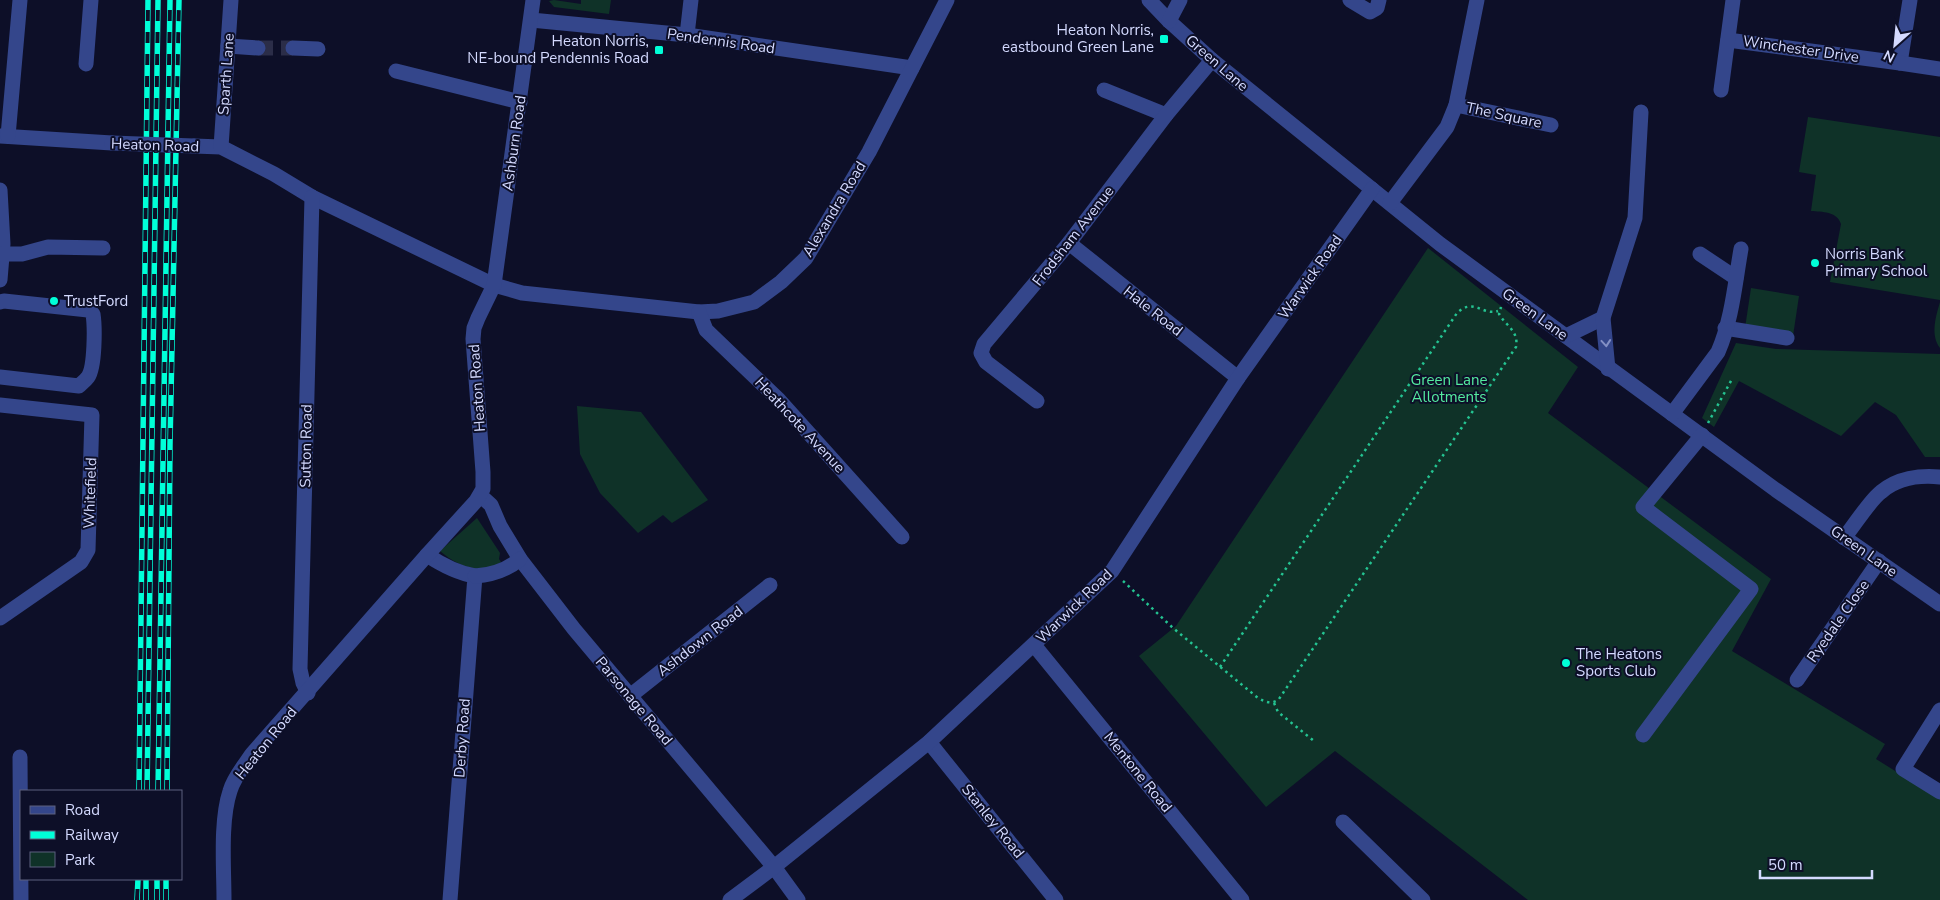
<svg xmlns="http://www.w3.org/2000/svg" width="1940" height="900" viewBox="0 0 1940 900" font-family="'Nunito Sans',sans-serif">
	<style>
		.green { fill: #0f3228 }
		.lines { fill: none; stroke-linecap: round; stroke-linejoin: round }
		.minor-tunnel { stroke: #2b2d48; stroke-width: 15; stroke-dasharray: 15 8; stroke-linecap: butt }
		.path { stroke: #24c391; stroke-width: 2.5; stroke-dasharray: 2.5 4; stroke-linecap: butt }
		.minor { stroke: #34468b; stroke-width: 15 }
		.rail-casing { stroke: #00ffd8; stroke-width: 5.5 }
		.rail { stroke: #0d0f28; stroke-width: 4; stroke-dasharray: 11; stroke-linecap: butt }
		.minor-bridge { stroke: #34468b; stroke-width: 15 }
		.oneway { stroke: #8490c5 }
		.poi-dot { fill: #00ffd8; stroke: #0d0f28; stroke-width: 2 }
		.labels { text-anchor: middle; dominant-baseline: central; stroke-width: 4; stroke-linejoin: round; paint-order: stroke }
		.poi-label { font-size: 15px; fill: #d4daff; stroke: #0d0f28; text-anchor: start }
		.street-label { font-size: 15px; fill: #d4daff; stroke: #0d0f28 }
		.park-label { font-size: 15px; fill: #54eb9f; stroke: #0d0f28 }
	</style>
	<rect width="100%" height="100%" fill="#0d0f28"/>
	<!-- green -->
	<g class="green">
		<path d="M554 0 581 4V0H611L609 14 554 7 549 1Z"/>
		<path d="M1808 117 1940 137V300L1830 282 1841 224C1837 211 1822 212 1811 211L1816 175 1799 172Z"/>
		<path d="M1428 248 1578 367 1548 413 1771 579 1732 651 1885 744 1876 759 1940 799V900H1528L1335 751 1266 807 1139 656 1176 626Z"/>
		<path d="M1751 288 1799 296 1793 336 1745 328Z"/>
		<path d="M1940 302V348C1930 335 1936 316 1940 302Z"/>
		<path d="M1736 343 1776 349 1940 354V457H1925L1896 415 1875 402 1841 436 1739 381 1714 427 1702 418Z"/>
		<path d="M577 406 641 412 708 500 672 523 663 515 638 533 600 493 580 454Z"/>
		<path d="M477 518 500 553 499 559 501 562C481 576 457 566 440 551Z"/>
	</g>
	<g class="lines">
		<!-- minor-tunnel -->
		<path class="minor-tunnel" d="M258 48H293"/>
		<!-- path -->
		<g class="path">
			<path d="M1708 423 1732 379"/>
			<path d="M1123 581 1173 628 1258 698C1266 702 1271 705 1279 699L1516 347C1519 331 1506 326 1499 314L1501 307"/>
			<path d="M1220 667 1457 313C1474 297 1482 316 1498 311"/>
			<path d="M1274 703 1278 712 1314 741"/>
		</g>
		<!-- minor -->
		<g class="minor">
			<path d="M1149 0 1169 21 1212 60 1440 244 1776 490 1940 604"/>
			<path d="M1350 0 1370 12 1377 8 1379 0"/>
			<path d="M531 20 687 35 912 68"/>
			<path d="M1169 21 1180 0"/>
			<path d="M687 35 691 0"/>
			<path d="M1728 40 1900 63 1910 0"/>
			<path d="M228 46 258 48"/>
			<path d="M293 48 318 49"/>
			<path d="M1900 63 1940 69"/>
			<path d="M86 64 91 0"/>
			<path d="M396 71 520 102"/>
			<path d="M1104 90 1166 115"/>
			<path d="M1721 90 1733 0"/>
			<path d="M1456 105 1551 125"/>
			<path d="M0 136 112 143"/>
			<path d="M8 136 20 0"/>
			<path d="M194 146 221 147 274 174 312 197 494 285 522 293 699 312 718 311 754 302 781 282 806 258 869 152 947 0"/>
			<path d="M221 147 231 0"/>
			<path d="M0 190 3 244 0 280"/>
			<path d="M1390 203 1447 127 1456 105 1477 0"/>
			<path d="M1069 243 1238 378"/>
			<path d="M2 254H22L48 247 103 248"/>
			<path d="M1700 254 1736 278"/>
			<path d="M0 302 4 301 88 310 93 314C95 327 95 367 88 377 85 381 82 383 79 386L0 377"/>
			<path d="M699 312 706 330 779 400 902 537"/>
			<path d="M1725 328 1787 338"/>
			<path d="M1566 336 1603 318"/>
			<path d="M1608 369 1603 318 1635 218 1641 112"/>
			<path d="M1037 401 986 362 981 353 984 344 1069 243 1166 115 1212 60"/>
			<path d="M0 405 92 415 88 550 81 562 0 618"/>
			<path d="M1672 414 1718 352C1732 320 1735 283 1741 249"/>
			<path d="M480 495 491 505 500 526 520 559 574 629 774 867 798 900"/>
			<path d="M1844 538C1854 526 1870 500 1881 492 1897 478 1920 475 1940 477"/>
			<path d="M427 555C442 565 457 573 475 576L450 900"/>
			<path d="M475 576C492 575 507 570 520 559"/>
			<path d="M1034 645 1242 900"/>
			<path d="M1797 680 1879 561"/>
			<path d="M308 693 303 683 300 669 312 197"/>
			<path d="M630 696 770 585"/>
			<path d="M1940 710 1903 769 1940 792"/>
			<path d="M1643 735 1751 589 1643 507 1702 435"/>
			<path d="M929 742 1056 900"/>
			<path d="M20 757 21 900"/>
			<path d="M1343 822 1423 900"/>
			<path d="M224 900C224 868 220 821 230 791 234 777 244 766 252 754L427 555 476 501 483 489V472L473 339 474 328 478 318 494 285 533 0"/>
			<path d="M730 900 774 867 929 742 1112 571 1238 378 1372 189"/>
		</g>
		<defs>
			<g id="rail">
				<path d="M139 791 148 0"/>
				<path d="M147 791 158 0"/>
				<path d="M158 791 170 0"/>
				<path d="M167 791 170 445 179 0"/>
				<path d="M137 900 138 879"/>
				<path d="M146 900V879"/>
				<path d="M157 900V879"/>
				<path d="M166 900V879"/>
			</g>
		</defs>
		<!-- rail casing -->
		<use href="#rail" class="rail-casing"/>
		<!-- rail -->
		<use href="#rail" class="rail"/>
		<!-- minor-bridge -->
		<path class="minor-bridge" d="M112 143 194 146"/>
	</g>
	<!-- one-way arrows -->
	<defs><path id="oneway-chevron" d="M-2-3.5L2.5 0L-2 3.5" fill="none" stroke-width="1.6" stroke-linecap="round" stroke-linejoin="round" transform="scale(1.25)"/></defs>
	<use class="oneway" href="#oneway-chevron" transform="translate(1606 343) rotate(85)"/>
	<!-- markers -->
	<g class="poi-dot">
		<rect x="1159" y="34" width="10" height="10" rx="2.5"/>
		<rect x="654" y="45" width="10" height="10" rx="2.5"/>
		<circle cx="1815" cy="263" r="5"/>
		<circle cx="54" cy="301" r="5"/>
		<circle cx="1566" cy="663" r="5"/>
	</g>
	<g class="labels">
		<!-- poi labels -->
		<g class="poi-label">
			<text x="1154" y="30" text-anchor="end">Heaton Norris,<tspan x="1154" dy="17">eastbound Green Lane</tspan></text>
			<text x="649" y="41" text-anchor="end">Heaton Norris,<tspan x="649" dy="17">NE-bound Pendennis Road</tspan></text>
			<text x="1825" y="254">Norris Bank<tspan x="1825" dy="17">Primary School</tspan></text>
			<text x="64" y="301">TrustFord</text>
			<text x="1576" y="654">The Heatons<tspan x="1576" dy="17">Sports Club</tspan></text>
		</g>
		<!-- street labels -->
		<g class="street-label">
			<text transform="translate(721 41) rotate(8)">Pendennis Road</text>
			<text transform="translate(1801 49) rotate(8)">Winchester Drive</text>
			<text transform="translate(1217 63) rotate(41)">Green Lane</text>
			<text transform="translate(226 74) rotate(-86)">Sparth Lane</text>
			<text transform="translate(1504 115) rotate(12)">The Square</text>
			<text transform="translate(514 143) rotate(-82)">Ashburn Road</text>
			<text transform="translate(155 145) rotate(2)">Heaton Road</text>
			<text transform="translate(834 209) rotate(-59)">Alexandra Road</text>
			<text transform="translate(1073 236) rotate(-52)">Frodsham Avenue</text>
			<text transform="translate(1310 277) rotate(-55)">Warwick Road</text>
			<text transform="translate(1153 311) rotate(38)">Hale Road</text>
			<text transform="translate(1535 314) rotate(36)">Green Lane</text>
			<text transform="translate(477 388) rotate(-94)">Heaton Road</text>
			<text transform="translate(800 425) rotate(47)">Heathcote Avenue</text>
			<text transform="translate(306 446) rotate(-89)">Sutton Road</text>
			<text transform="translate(90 493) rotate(-88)">Whitefield</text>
			<text transform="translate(1864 551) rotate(35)">Green Lane</text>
			<text transform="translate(1074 606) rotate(-44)">Warwick Road</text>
			<text transform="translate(1838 621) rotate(-55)">Ryedale Close</text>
			<text transform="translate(700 641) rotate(-38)">Ashdown Road</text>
			<text transform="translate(634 701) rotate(50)">Parsonage Road</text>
			<text transform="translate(462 738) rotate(-86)">Derby Road</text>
			<text transform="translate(266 743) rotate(-51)">Heaton Road</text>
			<text transform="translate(1138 772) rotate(51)">Mentone Road</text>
			<text transform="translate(993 821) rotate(51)">Stanley Road</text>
		</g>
		<!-- park labels -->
		<g class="park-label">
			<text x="1449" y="380">Green Lane<tspan x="1449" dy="17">Allotments</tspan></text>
		</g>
	</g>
	<!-- legend -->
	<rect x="20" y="790" width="162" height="90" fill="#0d0f28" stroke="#5d607e"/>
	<rect x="30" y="806" width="25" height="8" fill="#34468b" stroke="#5d607e"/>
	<text x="65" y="815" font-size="15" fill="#d4daff">Road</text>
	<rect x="30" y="831" width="25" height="8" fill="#00ffd8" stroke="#5d607e"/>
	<text x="65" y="840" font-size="15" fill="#d4daff">Railway</text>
	<rect x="30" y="852" width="25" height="15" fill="#0f3228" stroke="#5d607e"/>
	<text x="65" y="865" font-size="15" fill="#d4daff">Park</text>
	<!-- north arrow -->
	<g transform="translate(1895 45) rotate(207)" stroke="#0d0f28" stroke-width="4" paint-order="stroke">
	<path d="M0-4L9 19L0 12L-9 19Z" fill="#d4daff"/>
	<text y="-8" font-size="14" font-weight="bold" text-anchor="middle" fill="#d4daff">N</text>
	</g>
	<!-- scale -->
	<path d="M1760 870v8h112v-8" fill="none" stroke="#d4daff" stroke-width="2.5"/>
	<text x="1768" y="870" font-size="15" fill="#d4daff" stroke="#0d0f28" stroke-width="4" paint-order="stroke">50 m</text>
</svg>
